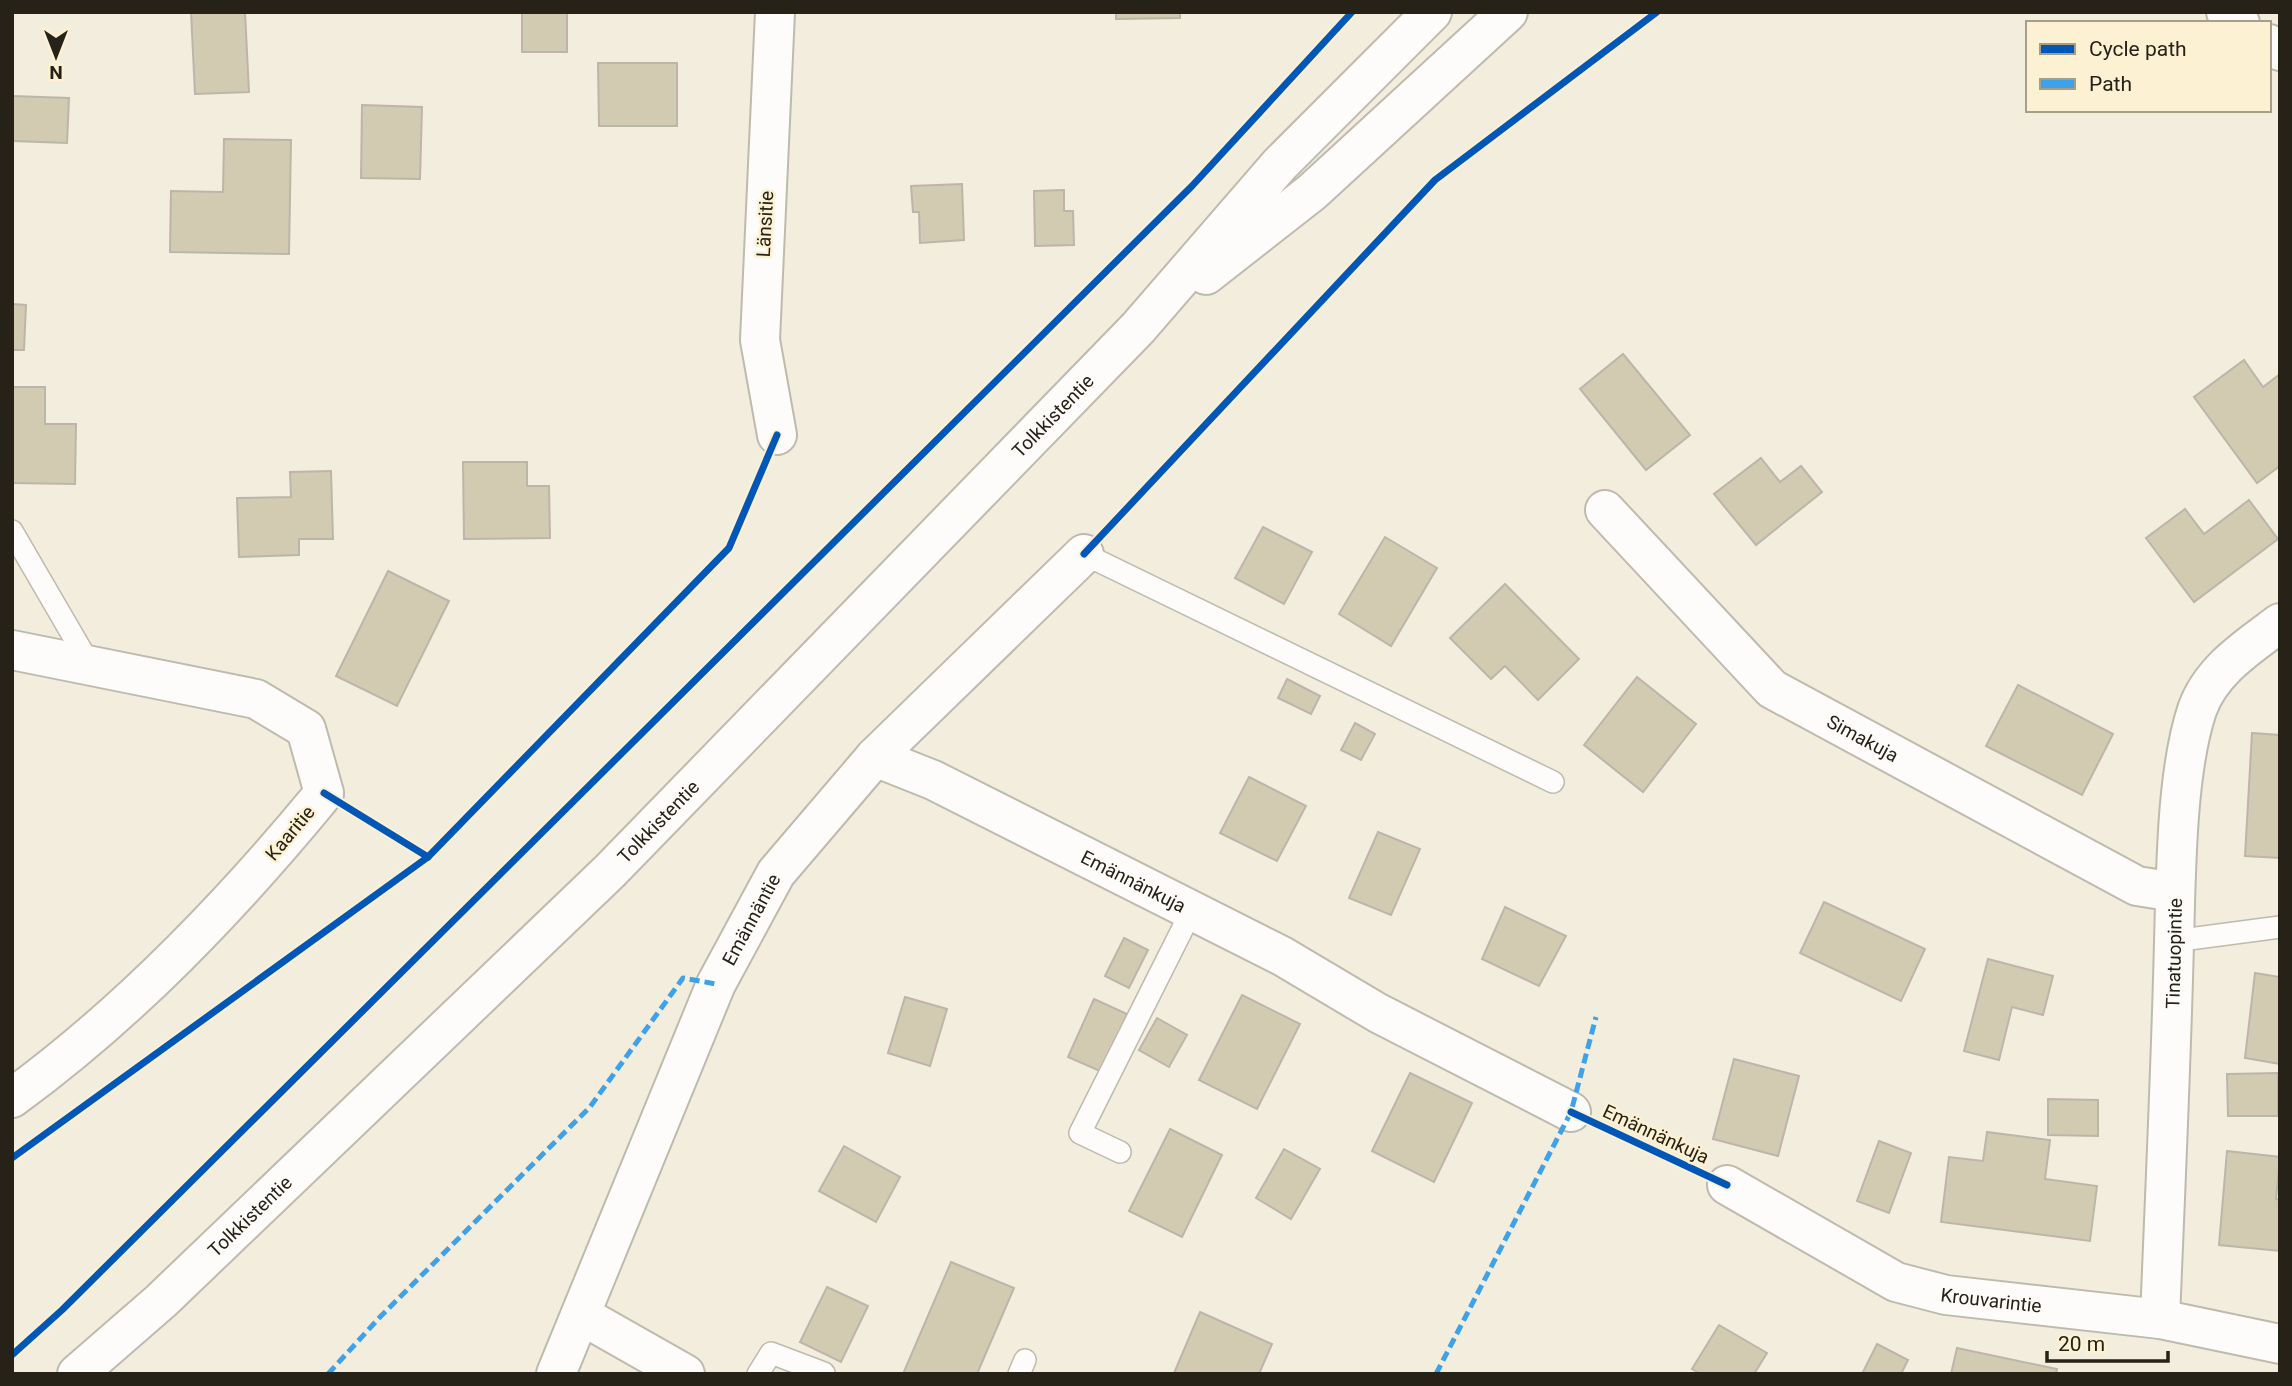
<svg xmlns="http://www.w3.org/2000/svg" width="2292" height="1386" viewBox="0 0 2292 1386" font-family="Roboto,sans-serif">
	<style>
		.building { fill: #d3cab2; stroke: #bbb6aa; stroke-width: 2 }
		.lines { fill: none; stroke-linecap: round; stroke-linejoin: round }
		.lane-casing { stroke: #bfbaad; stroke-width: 24 }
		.street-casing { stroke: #bfbaad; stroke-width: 42 }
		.secondary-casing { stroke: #bfbaad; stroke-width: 42 }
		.lane { stroke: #fdfcfa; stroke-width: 21 }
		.street { stroke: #fdfcfa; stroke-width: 38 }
		.secondary { stroke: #fdfcfa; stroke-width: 38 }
		.quiet { stroke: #3ea2ea; stroke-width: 5; stroke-dasharray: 10 5; stroke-linecap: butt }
		.cycleway-casing { stroke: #fdf1d3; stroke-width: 11 }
		.cycleway { stroke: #0057b8; stroke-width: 7 }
		.labels { text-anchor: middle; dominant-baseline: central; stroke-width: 5; stroke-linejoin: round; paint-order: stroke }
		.street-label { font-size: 19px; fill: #272217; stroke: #fdf1d3 }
	</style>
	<rect width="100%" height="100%" fill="#f3eddd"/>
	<!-- building -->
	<g class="building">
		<path d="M191 12H245L249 92 195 94Z"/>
		<rect x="522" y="12" width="45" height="40"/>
		<path d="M1116 12H1180V18L1116 19Z"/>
		<path d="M598 63H677V126H599Z"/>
		<path d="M12 96 69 98 67 143 12 141Z"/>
		<path d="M362 105 422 107 420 179 361 178Z"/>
		<path d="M224 139 291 140 289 254 170 252 171 191 223 192Z"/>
		<path d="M962 184 964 240 920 243 919 212H913L911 186Z"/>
		<path d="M1064 190V211H1073L1074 245 1035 246 1034 191Z"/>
		<path d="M12 304 26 305 24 350H12Z"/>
		<path d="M1623 354 1690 435 1646 470 1580 389Z"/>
		<path d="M2244 360 2263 387 2280 374V466L2257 483 2194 397Z"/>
		<path d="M12 387H45V424H76L75 484 12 483Z"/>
		<path d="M1761 458 1780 482 1801 466 1822 492 1756 545 1714 494Z"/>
		<path d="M463 462H527V486H549L550 538 464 539Z"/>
		<path d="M331 471 333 539H299V555L239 557 237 498 291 497 290 472Z"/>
		<path d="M2249 500 2278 539 2194 602 2146 538 2185 509 2204 534Z"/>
		<path d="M1263 527 1312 552 1284 604 1235 578Z"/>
		<path d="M1385 537 1437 568 1391 646 1339 614Z"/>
		<path d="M388 571 449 601 397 706 336 676Z"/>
		<path d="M1505 584 1579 659 1538 700 1505 666 1491 679 1450 638Z"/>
		<path d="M1637 677 1696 724 1643 792 1584 745Z"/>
		<path d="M1287 679 1320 696 1311 714 1278 698Z"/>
		<path d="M2018 685 2113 734 2082 795 1986 746Z"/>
		<path d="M1355 723 1375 734 1361 760 1341 750Z"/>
		<path d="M2252 733 2280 735V858L2245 856Z"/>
		<path d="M1249 777 1306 806 1277 861 1220 833Z"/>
		<path d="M1378 832 1420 849 1391 915 1349 898Z"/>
		<path d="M1824 902 1925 949 1901 1001 1800 953Z"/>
		<path d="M1505 907 1566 936 1539 986 1482 959Z"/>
		<path d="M1124 938 1148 950 1129 988 1105 976Z"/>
		<path d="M1988 959 2053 976 2043 1015 2012 1007 1999 1060 1964 1051Z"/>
		<path d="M2255 973 2280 977V1064L2245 1058Z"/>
		<path d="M1242 995 1300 1024 1257 1109 1199 1080Z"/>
		<path d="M905 997 947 1009 930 1066 888 1053Z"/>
		<path d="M1094 999 1127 1014 1102 1072 1068 1057Z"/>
		<path d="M1157 1018 1187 1035 1169 1067 1139 1050Z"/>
		<path d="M1734 1059 1799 1076 1778 1156 1713 1139Z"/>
		<path d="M1410 1073 1472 1103 1434 1182 1372 1151Z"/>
		<path d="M2278 1073V1116H2228L2227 1074Z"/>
		<path d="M2048 1099 2098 1100V1136L2048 1135Z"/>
		<path d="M1170 1129 1222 1155 1182 1237 1129 1211Z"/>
		<path d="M1987 1132 2050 1140 2045 1179 2097 1186 2090 1241 1941 1222 1949 1157 1983 1161Z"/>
		<path d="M1879 1141 1911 1153 1889 1213 1857 1201Z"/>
		<path d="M844 1146 900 1177 876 1222 819 1191Z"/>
		<path d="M1284 1149 1320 1169 1291 1219 1256 1198Z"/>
		<path d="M2227 1151 2280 1157 2276 1199 2280 1200V1251L2219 1245Z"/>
		<path d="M951 1262 1014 1288 977 1374H903Z"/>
		<path d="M827 1287 868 1306 841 1362 800 1342Z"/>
		<path d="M1200 1312 1272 1344 1259 1374 1174 1373Z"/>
		<path d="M1719 1325 1767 1353 1754 1374H1701L1692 1369Z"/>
		<path d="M1877 1344 1908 1360 1901 1374H1862Z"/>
		<path d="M1957 1348 2057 1369 2056 1374H1951Z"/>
	</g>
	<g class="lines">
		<defs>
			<g id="lane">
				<path d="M12 531 90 665"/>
				<path d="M1084 554 1553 782"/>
				<path d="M2174 941 2280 927"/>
				<path d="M1120 1152 1080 1133 1191 912"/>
				<path d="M758 1374 771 1353 824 1373"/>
				<path d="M1019 1374 1025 1360"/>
			</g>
			<g id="street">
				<path d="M775 12 760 340 777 435"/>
				<path id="s1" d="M1605 510 1772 689 2137 886 2175 892"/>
				<path d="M12 650 256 699 306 729 324 793C232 905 130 1012 12 1098"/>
				<path id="s2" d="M875 757 933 780 1282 956 1378 1013 1571 1112"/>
				<path id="s3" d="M1727 1185 1896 1282 1946 1295 2160 1319 2280 1344"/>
				<path d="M581 1315 685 1374"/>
				<path id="s4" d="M2160 1319C2165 1194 2171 1068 2174 942 2176 875 2176 773 2197 710 2211 670 2248 647 2280 623"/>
				<path id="s5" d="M556 1374 716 984 776 873 875 757 1084 554"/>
			</g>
			<g id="secondary">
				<path d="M2226 12 2240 23"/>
				<path d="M2269 44 2280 51"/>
				<path d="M1206 275 1312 192 1508 12"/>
				<path id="s6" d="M77 1374 161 1301 610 871 1138 328 1280 164 1432 12"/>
			</g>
		</defs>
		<!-- lane casing -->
		<use href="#lane" class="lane-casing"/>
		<!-- street casing -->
		<use href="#street" class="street-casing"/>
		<!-- secondary casing -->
		<use href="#secondary" class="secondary-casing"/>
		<!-- lane -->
		<use href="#lane" class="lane"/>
		<!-- street -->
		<use href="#street" class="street"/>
		<!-- secondary -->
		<use href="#secondary" class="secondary"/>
		<!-- quiet -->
		<g class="quiet">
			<path d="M328 1374 380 1317 590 1107 683 978 716 984"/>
			<path d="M1436 1374 1571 1112 1596 1017"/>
		</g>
		<defs>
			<g id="cycleway">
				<path d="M1084 554 1435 180 1657 12"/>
				<path d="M324 793 428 857"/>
				<path d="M1571 1112 1727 1185"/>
				<path d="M12 1158 428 857 729 548 777 435"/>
				<path d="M12 1355 62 1310 1192 186 1352 12"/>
			</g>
		</defs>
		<!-- cycleway casing -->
		<use href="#cycleway" class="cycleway-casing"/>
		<!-- cycleway -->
		<use href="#cycleway" class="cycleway"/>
	</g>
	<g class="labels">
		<!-- street labels -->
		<g class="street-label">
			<text transform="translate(765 224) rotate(-87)">Länsitie</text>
			<text stroke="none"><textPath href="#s6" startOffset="1368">Tolkkistentie</textPath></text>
			<text stroke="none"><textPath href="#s1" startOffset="348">Simakuja</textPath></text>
			<text stroke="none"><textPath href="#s6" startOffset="802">Tolkkistentie</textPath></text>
			<text transform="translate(290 833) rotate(-50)">Kaaritie</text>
			<text stroke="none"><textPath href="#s2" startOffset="287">Emännänkuja</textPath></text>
			<text stroke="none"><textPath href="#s5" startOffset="495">Emännäntie</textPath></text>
			<text stroke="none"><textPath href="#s4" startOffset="366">Tinatuopintie</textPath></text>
			<text transform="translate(1656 1134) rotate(25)">Emännänkuja</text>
			<text stroke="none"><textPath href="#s6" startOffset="234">Tolkkistentie</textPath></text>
			<text stroke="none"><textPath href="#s3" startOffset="292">Krouvarintie</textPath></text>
		</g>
	</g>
	<!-- border -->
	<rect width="2292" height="1386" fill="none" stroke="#272217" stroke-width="28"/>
	<!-- legend -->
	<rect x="2026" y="21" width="245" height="91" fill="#fdf1d3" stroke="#a79e88" stroke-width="2"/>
	<rect x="2040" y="44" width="35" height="10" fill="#0057b8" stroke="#a79e88" stroke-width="2"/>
	<text x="2089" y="56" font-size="21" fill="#272217">Cycle path</text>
	<rect x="2040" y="79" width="35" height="10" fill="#3ea2ea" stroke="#a79e88" stroke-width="2"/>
	<text x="2089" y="91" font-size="21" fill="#272217">Path</text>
	<!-- north arrow -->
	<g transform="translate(56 56) rotate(180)" stroke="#fdf1d3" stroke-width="5" paint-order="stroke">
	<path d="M0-5L12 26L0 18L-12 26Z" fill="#272217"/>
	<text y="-10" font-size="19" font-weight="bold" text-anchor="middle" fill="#272217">N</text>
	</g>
	<!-- scale -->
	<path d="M2047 1351v10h121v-10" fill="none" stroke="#272217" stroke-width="3.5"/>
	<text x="2058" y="1351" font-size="21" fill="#272217" stroke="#fdf1d3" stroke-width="5" paint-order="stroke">20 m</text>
</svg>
